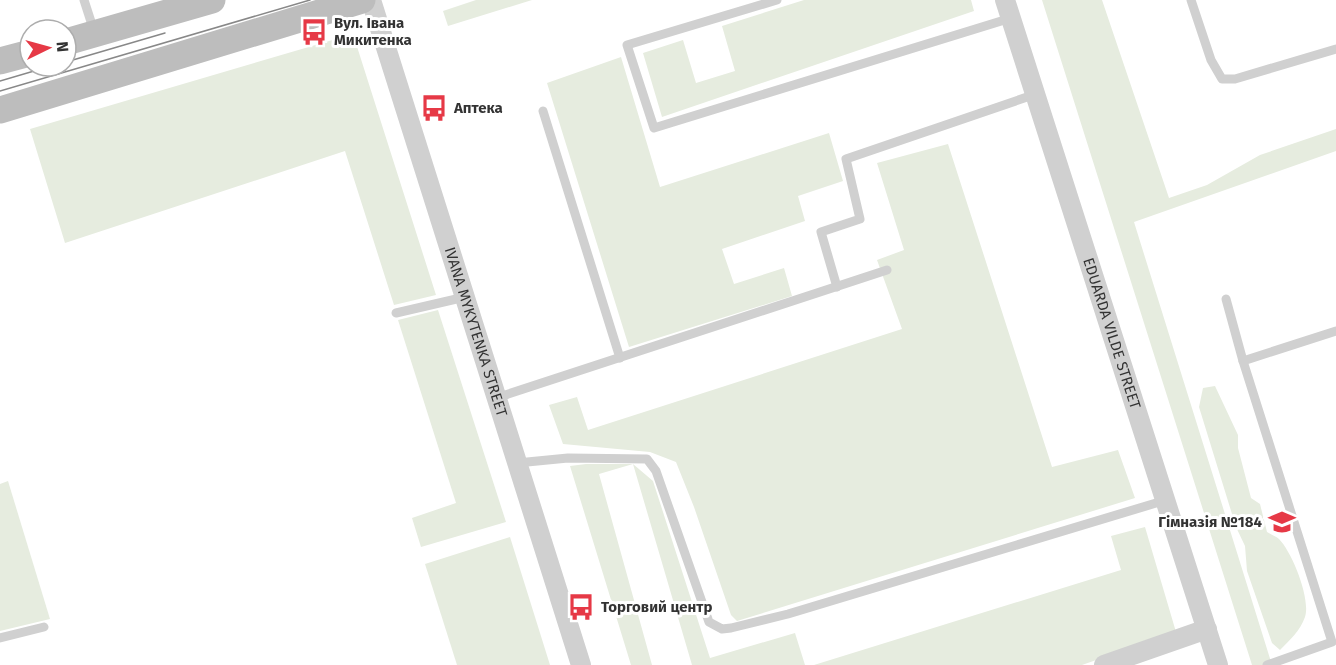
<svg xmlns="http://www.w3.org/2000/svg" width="1336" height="665" viewBox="0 0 1336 665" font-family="'Fira Sans',sans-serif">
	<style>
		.green { fill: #e6ecdf }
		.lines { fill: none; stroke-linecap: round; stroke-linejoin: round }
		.lane { stroke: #d0d0d0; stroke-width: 9 }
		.street { stroke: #d0d0d0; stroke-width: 20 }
		.secondary { stroke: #bdbdbd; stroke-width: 27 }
		.tram { stroke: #888; stroke-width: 1.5 }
		.labels { text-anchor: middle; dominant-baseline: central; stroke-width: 6; stroke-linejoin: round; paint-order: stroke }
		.poi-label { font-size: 15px; font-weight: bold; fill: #333; stroke: #fff; text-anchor: start }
		.street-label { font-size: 15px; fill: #333; stroke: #fff }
	</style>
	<rect width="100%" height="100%" fill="#fff"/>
	<!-- green -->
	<g class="green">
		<path d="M476 0H532L448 26 443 11Z"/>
		<path d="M804 0H971L974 11 662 117 643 53 683 40 696 83 735 71 722 26Z"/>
		<path d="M1042 0H1102L1169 198 1207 185 1260 155 1336 129V151L1134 222 1272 665H1252Z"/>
		<path d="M353 34 436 295 394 305 345 151 65 243 30 129Z"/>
		<path d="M621 57 660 187 829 133 843 181 798 196 805 221 722 249 734 284 784 268 792 296 629 347 547 83Z"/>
		<path d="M948 144 1052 467 1118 450 1135 498 737 621 731 615 694 507 676 462 650 452 563 444 549 405 577 397 588 430 902 329 877 260 904 250 877 163Z"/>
		<path d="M438 310 506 522 421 547 412 518 456 503 398 320Z"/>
		<path d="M1215 386 1238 435V448L1251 498 1260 504 1267 532C1270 534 1276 536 1279 539 1292 552 1311 599 1305 617 1300 631 1290 640 1280 650L1272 643 1247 571 1245 546 1236 527 1199 407 1203 388Z"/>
		<path d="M586 464H633L653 481 710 658 795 633 805 665H692L633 464 599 474 652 665H631L570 466Z"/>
		<path d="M8 481 50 619 0 631V484Z"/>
		<path d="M1145 527 1176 632 1082 665H814L1121 570 1111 536Z"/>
		<path d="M510 537 550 665H457L425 564Z"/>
	</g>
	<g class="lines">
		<!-- lane -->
		<g class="lane">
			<path d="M84 0 94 31"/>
			<path d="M777 0 627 45 654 128 1011 18"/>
			<path d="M1191 0 1211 60 1222 79H1235L1336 49"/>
			<path d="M543 111 620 358"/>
			<path d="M837 287 821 232 860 219 846 159 1036 94"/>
			<path d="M1226 299 1243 361"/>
			<path d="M396 313 465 297"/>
			<path d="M496 398 887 270"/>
			<path d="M517 463 568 458 647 459 656 471 709 622 722 629 731 628 788 614 1166 500"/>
			<path d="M0 638 44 627"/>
			<path d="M1267 665 1332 642 1243 361 1336 331"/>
		</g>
		<!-- street -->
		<g class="street">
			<path id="s1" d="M371 0 581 665"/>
			<path id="s2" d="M1005 0 1218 665"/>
			<path d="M1104 665 1207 629"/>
		</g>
		<!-- secondary -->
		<g class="secondary">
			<path d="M66 42 212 0"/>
			<path d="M0 61 30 53"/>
			<path d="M0 110 362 0"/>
		</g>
		<!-- tram -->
		<g class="tram">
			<path d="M66 62 165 33"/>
			<path d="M0 81 51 66"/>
			<path d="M0 91 310 0"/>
		</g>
	</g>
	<!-- icons -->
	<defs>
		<symbol id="bus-bare" viewBox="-9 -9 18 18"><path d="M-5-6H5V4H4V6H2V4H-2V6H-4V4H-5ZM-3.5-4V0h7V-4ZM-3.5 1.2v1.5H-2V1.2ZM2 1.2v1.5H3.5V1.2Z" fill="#e63946" stroke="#fff" stroke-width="2.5" paint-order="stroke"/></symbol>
		<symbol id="school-bare" viewBox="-9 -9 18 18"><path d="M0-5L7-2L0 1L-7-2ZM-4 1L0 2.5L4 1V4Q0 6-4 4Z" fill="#e63946" stroke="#fff" stroke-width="2.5" paint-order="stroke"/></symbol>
	</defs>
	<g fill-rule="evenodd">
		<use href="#bus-bare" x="295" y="13" width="38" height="38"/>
		<use href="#bus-bare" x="415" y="89" width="38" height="38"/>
		<use href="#school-bare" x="1263" y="503" width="38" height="38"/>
		<use href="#bus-bare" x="562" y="588" width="38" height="38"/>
	</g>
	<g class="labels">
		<!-- poi labels -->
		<g class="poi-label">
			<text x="334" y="23">Вул. Івана<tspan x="334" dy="17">Микитенка</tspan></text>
			<text x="454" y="108">Аптека</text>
			<text x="1262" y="522" text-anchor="end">Гімназія №184</text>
			<text x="601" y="607">Торговий центр</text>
		</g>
		<!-- street labels -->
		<g class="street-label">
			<text stroke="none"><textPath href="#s2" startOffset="350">EDUARDA VILDE STREET</textPath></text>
			<text stroke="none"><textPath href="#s1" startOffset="348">IVANA MYKYTENKA STREET</textPath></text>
		</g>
	</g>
	<!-- north arrow -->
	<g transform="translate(48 48) rotate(85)"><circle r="28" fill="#ffffff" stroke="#adadad" stroke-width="1.5"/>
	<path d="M0-4.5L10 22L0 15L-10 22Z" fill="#e63946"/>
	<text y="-9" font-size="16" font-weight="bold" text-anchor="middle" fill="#333333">N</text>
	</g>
</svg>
